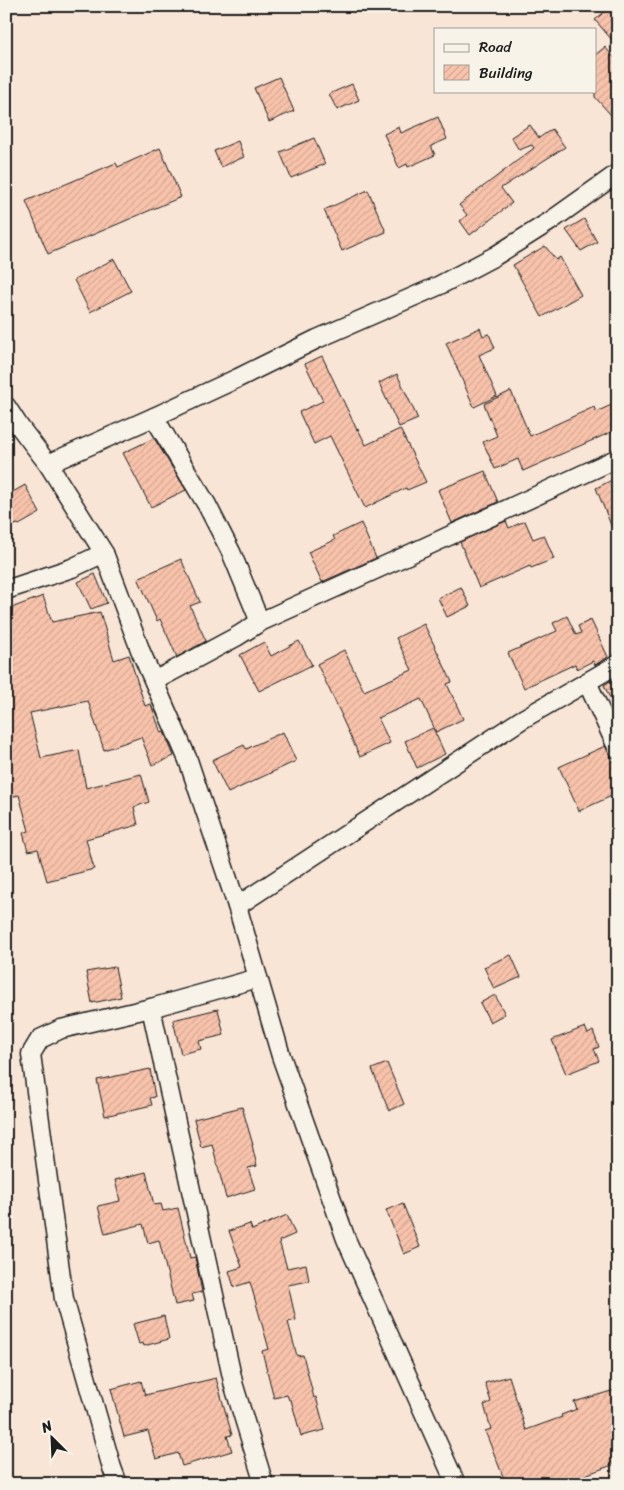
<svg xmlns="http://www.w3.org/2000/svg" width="624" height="1490" viewBox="0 0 624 1490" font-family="Sriracha,sans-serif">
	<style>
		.building { fill: url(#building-hatch); stroke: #1c1c1c }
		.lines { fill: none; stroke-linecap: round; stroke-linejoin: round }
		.street-casing { stroke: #1c1c1c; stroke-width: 21 }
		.street { stroke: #f7f3e8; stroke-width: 18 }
	</style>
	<defs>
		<pattern id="building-hatch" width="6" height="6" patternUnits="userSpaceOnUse" patternTransform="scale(1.25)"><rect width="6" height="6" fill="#f9c3ab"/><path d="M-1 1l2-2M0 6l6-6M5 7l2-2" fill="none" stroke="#d5a793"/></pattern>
	</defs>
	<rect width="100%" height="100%" fill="#f8e5d6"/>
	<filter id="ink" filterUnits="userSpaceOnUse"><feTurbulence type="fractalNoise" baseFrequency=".02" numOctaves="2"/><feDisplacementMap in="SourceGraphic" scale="10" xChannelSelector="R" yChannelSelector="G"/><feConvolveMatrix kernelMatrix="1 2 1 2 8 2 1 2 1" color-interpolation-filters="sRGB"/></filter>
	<g filter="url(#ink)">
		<!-- building -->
		<g class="building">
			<path d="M611 6H618V47L595 20Z"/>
			<path d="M605 47 618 62V123L595 97V55Z"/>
			<path d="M279 77 294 111 269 122 254 88Z"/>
			<path d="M352 84 359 100 337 110 329 94Z"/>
			<path d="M438 117 447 139 431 146 435 155 408 167 407 164 399 168 384 134 399 127 401 133Z"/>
			<path d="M530 125 539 138 552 129 565 147 501 188 512 203 470 235 460 221 467 215 459 205 534 148 532 145 519 150 511 137Z"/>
			<path d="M314 138 325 164 291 178 280 152Z"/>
			<path d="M238 141 244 157 221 167 214 151Z"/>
			<path d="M160 148 181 197 48 254 26 201 99 170 116 163 118 167Z"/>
			<path d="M368 190 386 232 342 251 324 210Z"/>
			<path d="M584 219 597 242 581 251 566 230Z"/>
			<path d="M545 246 556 260 560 257 581 295 542 317 513 265Z"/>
			<path d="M114 259 131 291 90 312 74 280Z"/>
			<path d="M480 328 483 336 489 334 495 348 479 355 497 396 474 407 446 343Z"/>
			<path d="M322 356 357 430 358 429 366 445 400 429 426 482 407 490 406 488 365 508 330 436 314 444 299 412 323 401 305 364Z"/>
			<path d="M397 374 418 419 399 427 379 383Z"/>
			<path d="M511 391 530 436 594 407 596 412 618 402V429L523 471 518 459 495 469 483 442 497 436 484 404Z"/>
			<path d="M154 438 186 490 151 507 123 453Z"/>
			<path d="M485 471 498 502 452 523 438 490Z"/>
			<path d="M618 477V540H617L596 488Z"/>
			<path d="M25 485 40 513 19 525 18 524 6 528V496Z"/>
			<path d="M506 521 509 528 525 521 533 539 544 535 554 559 531 568 530 566 479 588 460 542Z"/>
			<path d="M361 523 376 558 322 582 308 552 335 540 333 536Z"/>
			<path d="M181 559 200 602 190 606 206 641 177 657 160 619 157 621 138 578Z"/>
			<path d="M95 574 107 603 91 609 78 582Z"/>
			<path d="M461 587 470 606 447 617 438 598Z"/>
			<path d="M43 596 52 622 100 612 114 660 129 655 145 706 151 704 161 733 164 732 174 756 152 765 141 737 104 750 88 701 30 713 41 758 79 750 86 788 141 774 149 802 134 807 138 825 86 839 94 869 47 881 38 849 28 851 23 833 29 831 19 795 6 798V610Z"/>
			<path d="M567 616 576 635 581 633 578 626 591 620 608 657 595 665 593 661 577 669 575 664 524 688 508 653 557 631 553 623Z"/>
			<path d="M424 624 452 682 447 684 463 719 436 732 421 699 378 718 390 743 360 757 341 716H342L317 664 344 650 364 691 412 670 396 638Z"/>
			<path d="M299 641 312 665 259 691 240 655 264 642 271 656Z"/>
			<path d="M618 676V716L604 685Z"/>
			<path d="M433 728 445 754 417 768 405 741Z"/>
			<path d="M283 732 296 761 228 793 212 760 244 745 246 749Z"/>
			<path d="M605 746 618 770V793L579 811 559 767Z"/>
			<path d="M511 955 521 977 494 989 484 967Z"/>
			<path d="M115 967 121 997 92 1003 86 972Z"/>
			<path d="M495 995 505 1014 490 1022 480 1003Z"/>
			<path d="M218 1009 224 1035 199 1041 201 1049 181 1054 173 1020Z"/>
			<path d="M585 1027 588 1034 593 1031 599 1047 594 1049 599 1061 566 1074 552 1040Z"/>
			<path d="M387 1063 404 1104 389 1111 372 1069Z"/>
			<path d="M150 1069 155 1097 150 1098 152 1105 105 1116 97 1080Z"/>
			<path d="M242 1107 253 1145H252L257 1166 248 1168 255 1189 226 1198 212 1144 201 1147 194 1119Z"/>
			<path d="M146 1172 154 1205 161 1204 163 1211 178 1208 190 1258 195 1257 202 1292 192 1294 194 1301 175 1305 159 1240 148 1243 143 1224 105 1234 98 1206 120 1201 115 1180Z"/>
			<path d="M403 1204 420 1247 404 1254 386 1210Z"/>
			<path d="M287 1215 295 1234 279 1241 287 1268 306 1264 309 1281 288 1285 296 1320 288 1322 297 1356 303 1355 314 1398 316 1397 325 1430 301 1436 291 1400H289L287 1395 274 1398 262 1351 269 1349 250 1282 234 1287 229 1271 242 1267 229 1231 250 1224 252 1230Z"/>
			<path d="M164 1316 169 1339 144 1346 143 1343 139 1344 133 1324Z"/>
			<path d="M509 1376 526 1430 562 1417 561 1415 577 1409 574 1402 618 1389V1463L560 1484H506L485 1431 491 1429 484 1405 491 1402 485 1383Z"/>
			<path d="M216 1378 232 1435 227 1436 232 1451 182 1466 178 1453 156 1459 148 1431 124 1437 111 1389 141 1381 145 1395Z"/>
		</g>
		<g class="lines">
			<defs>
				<g id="street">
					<path d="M6 406 19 426 48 464 104 553 141 652 188 760 237 906 281 1056 346 1239 456 1484"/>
					<path d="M154 417 207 505 231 552 260 622"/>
					<path d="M48 464 154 417 238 378 317 339 438 286 495 256 549 222 618 173"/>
					<path d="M6 590 72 568 104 553"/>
					<path d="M154 681 236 637 260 622 399 559 618 458"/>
					<path d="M587 682 618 749"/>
					<path d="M237 906 521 720 618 664"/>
					<path d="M151 1008 234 1386 264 1484"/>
					<path d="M118 1484 112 1468 64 1299 31 1054 40 1039 61 1029 151 1008 258 978"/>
				</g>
			</defs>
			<!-- street casing -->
			<use href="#street" class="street-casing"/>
			<!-- street -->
			<use href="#street" class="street"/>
		</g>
	</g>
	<!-- margin -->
	<rect width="624" height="1490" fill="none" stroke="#f7f3e8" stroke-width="25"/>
	<rect x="12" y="12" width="599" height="1465" fill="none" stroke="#1c1c1c" stroke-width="2" filter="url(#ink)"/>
	<!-- legend -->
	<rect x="434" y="28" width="162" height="65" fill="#f7f3e8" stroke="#9f9d96"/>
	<rect x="444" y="44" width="25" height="8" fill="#f7f3e8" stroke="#9f9d96"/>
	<text x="479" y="52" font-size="15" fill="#1c1c1c">Road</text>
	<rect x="444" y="65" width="25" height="15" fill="url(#building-hatch)" stroke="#9f9d96"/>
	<text x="479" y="78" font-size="15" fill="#1c1c1c">Building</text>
	<!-- north arrow -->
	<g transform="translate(52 1438) rotate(336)" stroke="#f7f3e8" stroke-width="4" paint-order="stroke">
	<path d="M0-4L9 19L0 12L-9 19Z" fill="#1c1c1c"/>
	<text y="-8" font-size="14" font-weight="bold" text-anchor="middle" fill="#1c1c1c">N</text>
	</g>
</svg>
